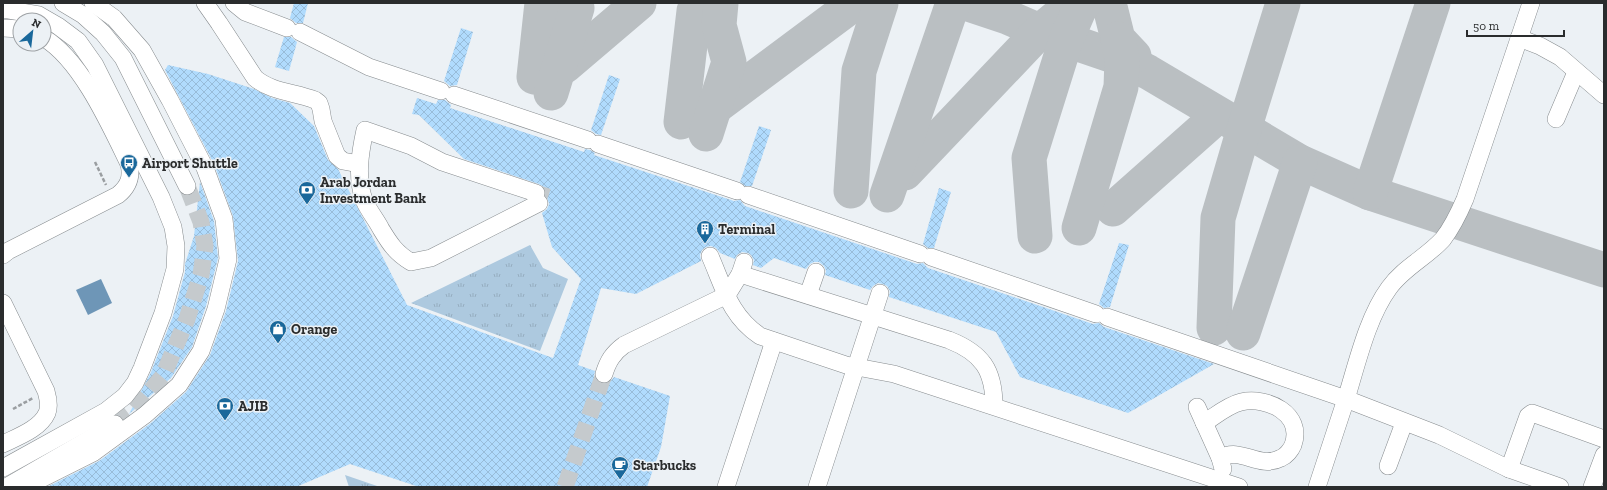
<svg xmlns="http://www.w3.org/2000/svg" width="1607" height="490" viewBox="0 0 1607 490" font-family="'Zilla Slab',serif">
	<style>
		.grass { fill: url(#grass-tufts) }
		.water { fill: #6e96b7 }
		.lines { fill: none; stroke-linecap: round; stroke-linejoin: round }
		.taxiway { stroke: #babfc2; stroke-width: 35 }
		.building { fill: url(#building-cross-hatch) }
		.minor-tunnel { stroke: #c5cacd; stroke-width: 17; stroke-dasharray: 17 8; stroke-linecap: butt }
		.minor-casing { stroke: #868b8e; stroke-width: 18 }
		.path { stroke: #9a9ea1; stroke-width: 2.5; stroke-dasharray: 4 2; stroke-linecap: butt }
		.minor { stroke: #fff; stroke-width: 17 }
		.labels { text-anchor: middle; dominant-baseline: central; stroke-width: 3; stroke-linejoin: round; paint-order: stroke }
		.poi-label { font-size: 14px; font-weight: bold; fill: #2a2c2d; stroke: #ecf1f5; text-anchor: start }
	</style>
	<defs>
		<pattern id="grass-tufts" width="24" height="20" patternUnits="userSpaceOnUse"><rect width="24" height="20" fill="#adc9df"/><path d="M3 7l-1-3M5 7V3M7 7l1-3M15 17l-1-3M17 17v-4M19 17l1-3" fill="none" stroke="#95adc0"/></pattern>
		<pattern id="building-cross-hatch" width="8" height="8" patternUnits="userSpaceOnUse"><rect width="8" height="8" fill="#b0dbfd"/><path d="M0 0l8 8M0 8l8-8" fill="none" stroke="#98bcd9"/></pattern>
	</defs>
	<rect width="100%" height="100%" fill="#ecf1f5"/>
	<!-- grass -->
	<g class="grass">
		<path d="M530 245 543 268 568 279 540 351 411 303Z"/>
		<path d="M345 475 380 487H349Z"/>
	</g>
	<!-- water -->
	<path class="water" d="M101 279 112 303 88 315 76 290Z"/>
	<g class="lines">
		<!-- taxiway -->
		<g class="taxiway">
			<path d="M965 3 1007 17 1040 31 1122 59 1148 72 1300 162 1370 193 1604 270"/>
			<path d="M1109 3 1118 39 1134 56"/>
			<path d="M565 66 639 3"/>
			<path d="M534 77 542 3"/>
			<path d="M551 93 577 8 576 3"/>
			<path d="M714 108 855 3"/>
			<path d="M681 122 694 11 697 3"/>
			<path d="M706 134 729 62 719 25 721 3"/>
			<path d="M905 173 1040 31 1057 17"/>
			<path d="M851 191 859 71 881 3"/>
			<path d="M1370 193 1433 3"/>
			<path d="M887 195 953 3"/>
			<path d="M1113 209 1219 115"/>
			<path d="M1079 228 1121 87 1122 59 1118 39"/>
			<path d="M1035 236 1029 158 1066 40 1079 10 1084 3"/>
			<path d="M1214 328 1218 218 1244 129 1283 3"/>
			<path d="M1243 333 1300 162"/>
		</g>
	</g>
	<!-- building -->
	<g class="building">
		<path d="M294 3H308L303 23H296L290 18Z"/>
		<path d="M461 28 473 32 457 85 450 86 444 81Z"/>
		<path d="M284 37H291L297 42 289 71 275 67Z"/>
		<path d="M168 65 208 74 254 89 272 98 290 103 314 126 328 160 338 169 407 305 553 358 581 279 552 247 542 213 547 209 549 204 544 187 539 184 464 159 419 115 412 114 417 98 436 104 438 100H445L451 105 450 108 584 152 585 149 590 150 595 153 594 155 734 201 740 200 745 206 917 264 923 263 928 268 1093 324 1099 323 1104 327 1214 364 1128 413 1020 377 996 332 889 297 890 291 887 286 883 284 878 283 873 286 870 290 825 275 826 271 824 266 819 262H814L810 264 806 269 774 258 761 268 753 265 754 260 751 255 748 253 742 252 737 255 735 259 720 253 716 248 711 246 706 247 702 250 700 255 701 261 636 294 601 288 578 365 595 371 594 376 596 380 601 384H606L610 382 614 377 670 396 661 447 647 487H419L350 464 296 487H47L99 461 151 423 186 392 210 355 226 311 238 261 233 216 214 164 165 70Z"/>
		<path d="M609 75 620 79 601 135 596 134 591 130Z"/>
		<path d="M759 126 771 130 752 186H745L740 182Z"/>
		<path d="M200 182 214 221 218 258 206 306 192 347 171 378 129 414 151 372 173 316 185 272V264L194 236Z"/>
		<path d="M939 188 951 192 934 248H928L923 244Z"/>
		<path d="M1119 243 1129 245 1110 307 1104 308 1099 304Z"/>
	</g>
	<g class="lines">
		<!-- minor-tunnel -->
		<g class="minor-tunnel">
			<path d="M536 193 548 197"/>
			<path d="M115 424 135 409 163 376 187 319 201 275 205 246 201 222 187 186"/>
			<path d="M565 487 604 374"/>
		</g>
		<defs>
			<g id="minor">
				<path d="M63 3 83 15 103 33 123 58 187 186"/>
				<path d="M205 3 219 23 255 78C271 92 295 92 315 100L319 103 321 109 323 121 337 156 343 161 359 164"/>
				<path d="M234 3 245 12 287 28"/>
				<path d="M3 9 39 15 58 26 78 41 95 65 161 197 173 227 176 246 175 269 163 313 142 368 135 383 125 396 106 411 3 468"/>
				<path d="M3 28 20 29"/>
				<path d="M300 32 369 67 441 91"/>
				<path d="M1519 38 1540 46 1560 57 1604 95"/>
				<path d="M454 95 588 140"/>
				<path d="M1556 119 1576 72"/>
				<path d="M598 144 737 191"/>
				<path d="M536 193 442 162 411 146 365 130C360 153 356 177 364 200 368 210 376 219 381 229 390 244 396 253 411 262L431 258 539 203"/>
				<path d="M748 195 920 254"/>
				<path d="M3 255 8 251 118 195C129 186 132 177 129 164 110 125 81 60 44 38"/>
				<path d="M710 256C724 288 730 316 760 336L846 365 894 374 1239 487"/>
				<path d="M931 257 1096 314"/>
				<path d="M740 274 949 340C982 353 994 370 994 406"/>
				<path d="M808 295 816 272"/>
				<path d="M3 303 46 391C48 398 50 406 47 413 40 429 17 437 3 444"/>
				<path d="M1107 317 1346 399C1357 364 1367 318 1389 288 1403 268 1427 257 1443 239 1453 226 1459 213 1465 199L1531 3"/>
				<path d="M604 374C608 361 613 353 624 345L727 295 740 274 744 262"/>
				<path d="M1197 407 1220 458 1223 469"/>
				<path d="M1204 423C1215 416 1228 405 1241 402 1267 396 1304 414 1293 445 1291 450 1286 456 1281 458 1258 470 1242 446 1220 458"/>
				<path d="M1388 466 1404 423"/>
				<path d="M1509 469 1528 416 1532 413 1604 439"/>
				<path d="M6 487 115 424"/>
				<path d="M25 487 93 453 145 415 179 385 201 351 216 309 228 259 224 219 205 168 170 100 142 50 114 18 93 3"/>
				<path d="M726 487 774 341"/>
				<path d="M817 487 880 293"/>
				<path d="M1317 487 1346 399 1439 435 1509 469 1560 487"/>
				<path d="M1592 487 1604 455"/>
			</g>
		</defs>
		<!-- minor casing -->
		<use href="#minor" class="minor-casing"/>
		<!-- path -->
		<g class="path">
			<path d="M95 162 106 185"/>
			<path d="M13 409 33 398"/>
		</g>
		<!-- minor -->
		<use href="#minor" class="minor"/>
	</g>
	<!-- icons -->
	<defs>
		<symbol id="bus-pin" viewBox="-11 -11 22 30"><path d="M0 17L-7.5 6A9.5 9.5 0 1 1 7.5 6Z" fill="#1a689b" stroke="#ecf1f5"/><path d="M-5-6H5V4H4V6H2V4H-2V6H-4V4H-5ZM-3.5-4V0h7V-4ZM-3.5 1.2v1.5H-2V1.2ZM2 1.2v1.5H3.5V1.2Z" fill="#fff"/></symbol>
		<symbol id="bank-pin" viewBox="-11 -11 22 30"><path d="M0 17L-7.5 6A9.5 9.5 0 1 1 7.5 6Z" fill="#1a689b" stroke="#ecf1f5"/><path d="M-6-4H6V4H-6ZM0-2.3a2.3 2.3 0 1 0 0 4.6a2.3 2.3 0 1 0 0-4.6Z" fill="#fff"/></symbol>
		<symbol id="building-pin" viewBox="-11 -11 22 30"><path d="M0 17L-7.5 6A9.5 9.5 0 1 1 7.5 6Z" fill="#1a689b" stroke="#ecf1f5"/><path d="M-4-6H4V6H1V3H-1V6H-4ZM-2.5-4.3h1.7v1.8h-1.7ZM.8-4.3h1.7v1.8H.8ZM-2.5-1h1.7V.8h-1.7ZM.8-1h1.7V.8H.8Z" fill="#fff"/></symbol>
		<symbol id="shop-pin" viewBox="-11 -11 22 30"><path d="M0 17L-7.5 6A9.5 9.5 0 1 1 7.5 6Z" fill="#1a689b" stroke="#ecf1f5"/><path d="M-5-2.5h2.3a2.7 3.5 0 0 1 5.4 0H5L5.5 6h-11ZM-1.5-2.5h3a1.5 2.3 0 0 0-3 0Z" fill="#fff"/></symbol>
		<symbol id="cafe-pin" viewBox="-11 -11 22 30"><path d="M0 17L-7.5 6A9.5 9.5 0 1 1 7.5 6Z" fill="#1a689b" stroke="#ecf1f5"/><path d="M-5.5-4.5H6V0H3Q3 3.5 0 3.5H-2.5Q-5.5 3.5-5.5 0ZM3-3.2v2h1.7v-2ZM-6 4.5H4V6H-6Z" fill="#fff"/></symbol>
	</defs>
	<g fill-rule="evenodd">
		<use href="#bus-pin" x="119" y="153" width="20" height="27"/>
		<use href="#bank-pin" x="297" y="180" width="20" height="27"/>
		<use href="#building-pin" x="695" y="219" width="20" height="27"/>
		<use href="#shop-pin" x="268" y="319" width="20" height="27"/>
		<use href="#bank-pin" x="215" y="396" width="20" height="27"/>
		<use href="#cafe-pin" x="610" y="455" width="20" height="27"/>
	</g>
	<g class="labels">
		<!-- poi labels -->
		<g class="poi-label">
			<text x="142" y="163">Airport Shuttle</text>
			<text x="320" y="182">Arab Jordan<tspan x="320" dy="16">Investment Bank</tspan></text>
			<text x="718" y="229">Terminal</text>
			<text x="291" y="329">Orange</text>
			<text x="238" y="406">AJIB</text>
			<text x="633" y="465">Starbucks</text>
		</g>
	</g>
	<!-- border -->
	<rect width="1607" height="490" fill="none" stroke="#2a2c2d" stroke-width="8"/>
	<!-- north arrow -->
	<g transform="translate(32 32) rotate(28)"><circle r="19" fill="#ecf1f5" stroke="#9ea2a5"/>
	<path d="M0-3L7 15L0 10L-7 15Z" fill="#1a689b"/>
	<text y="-6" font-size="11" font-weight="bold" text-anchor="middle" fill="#2a2c2d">N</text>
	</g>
	<!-- scale -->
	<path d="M1467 30v6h97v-6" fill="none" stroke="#2a2c2d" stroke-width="2"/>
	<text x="1473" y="30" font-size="12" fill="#2a2c2d" stroke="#ecf1f5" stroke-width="3" paint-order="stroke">50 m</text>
</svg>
